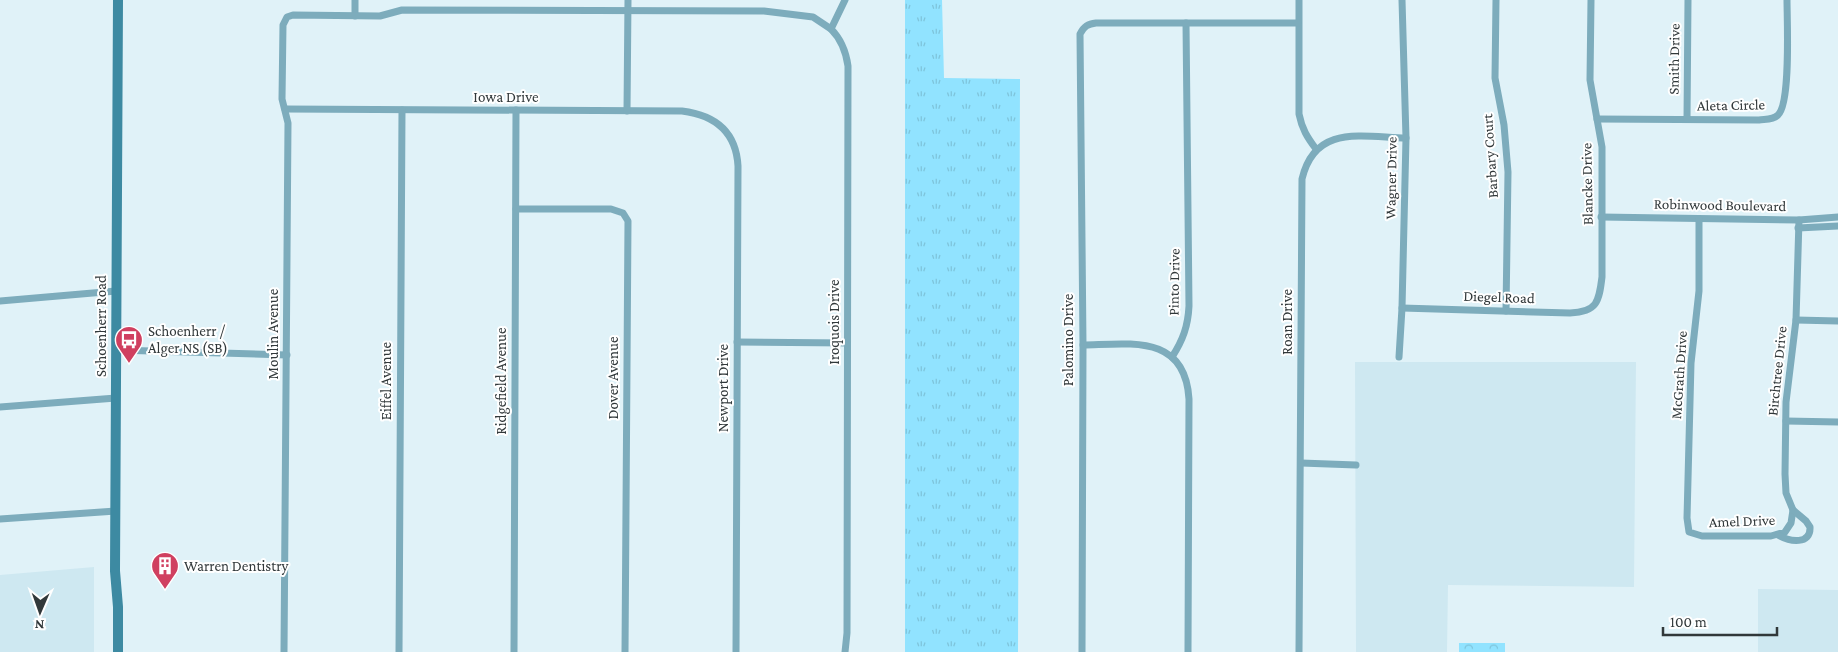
<svg xmlns="http://www.w3.org/2000/svg" width="1838" height="652" viewBox="0 0 1838 652" font-family="'Crimson Pro',serif">
	<style>
		.built { fill: #cee8f1 }
		.grass { fill: url(#grass-tufts) }
		.forest { fill: url(#forest-crowns) }
		.lines { fill: none; stroke-linecap: round; stroke-linejoin: round }
		.street { stroke: #7dacbc; stroke-width: 7 }
		.secondary { stroke: #3d8aa2; stroke-width: 10 }
		.labels { text-anchor: middle; dominant-baseline: central; stroke-width: 4; stroke-linejoin: round; paint-order: stroke }
		.street-label { font-size: 15px; fill: #31383a; stroke: #fff }
		.poi-label { font-size: 15px; fill: #31383a; stroke: #fff; text-anchor: start }
	</style>
	<defs>
		<pattern id="grass-tufts" width="24" height="20" patternUnits="userSpaceOnUse" patternTransform="scale(1.25)"><rect width="24" height="20" fill="#91e3ff"/><path d="M3 7l-1-3M5 7V3M7 7l1-3M15 17l-1-3M17 17v-4M19 17l1-3" fill="none" stroke="#7ec4db"/></pattern>
		<pattern id="forest-crowns" width="20" height="18" patternUnits="userSpaceOnUse" patternTransform="scale(1.25)"><rect width="20" height="18" fill="#91e3ff"/><path d="M2 6a3 3 0 1 1 6 0M12 15a3 3 0 1 1 6 0" fill="none" stroke="#7ec4db"/></pattern>
	</defs>
	<rect width="100%" height="100%" fill="#e0f2f8"/>
	<!-- built -->
	<g class="built">
		<path d="M1355 362H1636L1634 587 1448 585 1447 652H1356Z"/>
		<path d="M94 567V652H0V575Z"/>
		<path d="M1758 589 1838 590V652H1758Z"/>
	</g>
	<!-- grass -->
	<path class="grass" d="M905 0H942L944 78 1020 79 1018 652H905Z"/>
	<!-- forest -->
	<rect class="forest" x="1459" y="643" width="46" height="9"/>
	<g class="lines">
		<!-- street -->
		<g class="street">
			<path d="M845 0 831 29C841 39 846 52 848 66L847 633 845 652"/>
			<path d="M1299 0V114C1302 129 1307 137 1316 149"/>
			<path d="M1496 0 1495 78 1504 125 1508 172 1506 311"/>
			<path d="M355 16V0"/>
			<path d="M285 109 682 111C714 115 736 131 738 166L736 652"/>
			<path d="M627 111 628 0"/>
			<path d="M1597 119 1759 120C1765 119 1773 120 1778 115 1791 103 1787 21 1787 0"/>
			<path d="M1687 119 1688 0"/>
			<path d="M516 209H611L623 213 628 221 625 652"/>
			<path d="M1601 217 1799 220 1838 217"/>
			<path d="M1699 219V291L1691 363 1687 518 1689 532 1702 536H1771L1785 532 1791 523 1793 510 1786 493 1785 474 1786 402 1796 320 1799 220"/>
			<path d="M1798 228 1838 226"/>
			<path d="M0 301 116 291"/>
			<path d="M1402 308 1570 313C1597 312 1599 302 1602 277V147L1590 80 1591 0"/>
			<path d="M1796 320 1838 321"/>
			<path d="M737 342 847 343"/>
			<path d="M1083 345C1131 344 1185 334 1189 399L1188 652"/>
			<path d="M116 350 287 355"/>
			<path d="M1172 357C1183 340 1188 326 1189 306L1186 23"/>
			<path d="M1399 357 1402 308 1406 138 1402 0"/>
			<path d="M0 407 116 398"/>
			<path d="M1786 421 1838 422"/>
			<path d="M1301 463 1356 465"/>
			<path d="M0 519 116 511"/>
			<path d="M1778 535C1790 542 1811 545 1810 527L1806 521 1793 510"/>
			<path d="M284 652 288 123 282 99 283 25 287 17 293 15 380 16 402 10 764 11 813 17 831 29"/>
			<path d="M399 652 402 110"/>
			<path d="M514 652 516 110"/>
			<path d="M1082 652 1083 345 1080 34C1084 26 1088 24 1096 23H1298"/>
			<path d="M1299 652 1302 179C1315 124 1362 137 1406 138"/>
		</g>
		<!-- secondary -->
		<path class="secondary" d="M118 652V607L115 571 118 0"/>
	</g>
	<!-- icons -->
	<defs>
		<symbol id="bus-pin" viewBox="-11 -11 22 30"><path d="M0 17L-7.5 6A9.5 9.5 0 1 1 7.5 6Z" fill="#d04060" stroke="#fff"/><path d="M-5-6H5V4H4V6H2V4H-2V6H-4V4H-5ZM-3.5-4V0h7V-4ZM-3.5 1.2v1.5H-2V1.2ZM2 1.2v1.5H3.5V1.2Z" fill="#fff"/></symbol>
		<symbol id="building-pin" viewBox="-11 -11 22 30"><path d="M0 17L-7.5 6A9.5 9.5 0 1 1 7.5 6Z" fill="#d04060" stroke="#fff"/><path d="M-4-6H4V6H1V3H-1V6H-4ZM-2.5-4.3h1.7v1.8h-1.7ZM.8-4.3h1.7v1.8H.8ZM-2.5-1h1.7V.8h-1.7ZM.8-1h1.7V.8H.8Z" fill="#fff"/></symbol>
	</defs>
	<g fill-rule="evenodd">
		<use href="#bus-pin" x="113" y="324" width="32" height="43"/>
		<use href="#building-pin" x="149" y="550" width="32" height="43"/>
	</g>
	<g class="labels">
		<!-- street labels -->
		<g class="street-label">
			<text transform="translate(1674 59) rotate(-89)">Smith Drive</text>
			<text x="506" y="97">Iowa Drive</text>
			<text transform="translate(1731 105) rotate(-1)">Aleta Circle</text>
			<text transform="translate(1490 156) rotate(-94)">Barbary Court</text>
			<text transform="translate(1391 178) rotate(-89)">Wagner Drive</text>
			<text transform="translate(1587 184) rotate(-91)">Blancke Drive</text>
			<text transform="translate(1720 205) rotate(1)">Robinwood Boulevard</text>
			<text transform="translate(1174 282) rotate(-89)">Pinto Drive</text>
			<text transform="translate(1499 297) rotate(2)">Diegel Road</text>
			<text transform="translate(834 322) rotate(-90)">Iroquois Drive</text>
			<text transform="translate(1287 322) rotate(-90)">Roan Drive</text>
			<text transform="translate(101 326) rotate(-90)">Schoenherr Road</text>
			<text transform="translate(273 334) rotate(-90)">Moulin Avenue</text>
			<text transform="translate(1068 340) rotate(-90)">Palomino Drive</text>
			<text transform="translate(1777 371) rotate(-84)">Birchtree Drive</text>
			<text transform="translate(1679 375) rotate(-86)">McGrath Drive</text>
			<text transform="translate(613 378) rotate(-90)">Dover Avenue</text>
			<text transform="translate(386 381) rotate(-90)">Eiffel Avenue</text>
			<text transform="translate(501 381) rotate(-90)">Ridgefield Avenue</text>
			<text transform="translate(723 388) rotate(-90)">Newport Drive</text>
			<text transform="translate(1742 521) rotate(-2)">Amel Drive</text>
		</g>
		<!-- poi labels -->
		<g class="poi-label">
			<text x="148" y="331">Schoenherr /<tspan x="148" dy="17">Alger NS (SB)</tspan></text>
			<text x="184" y="566">Warren Dentistry</text>
		</g>
	</g>
	<!-- north arrow -->
	<g transform="translate(40 612) rotate(182)" stroke="#ffffff" stroke-width="4" paint-order="stroke">
	<path d="M0-4L9 19L0 12L-9 19Z" fill="#31383a"/>
	<text y="-8" font-size="14" font-weight="bold" text-anchor="middle" fill="#31383a">N</text>
	</g>
	<!-- scale -->
	<path d="M1663 627v8h114v-8" fill="none" stroke="#31383a" stroke-width="2.5"/>
	<text x="1670" y="627" font-size="15" fill="#31383a" stroke="#ffffff" stroke-width="4" paint-order="stroke">100 m</text>
</svg>
